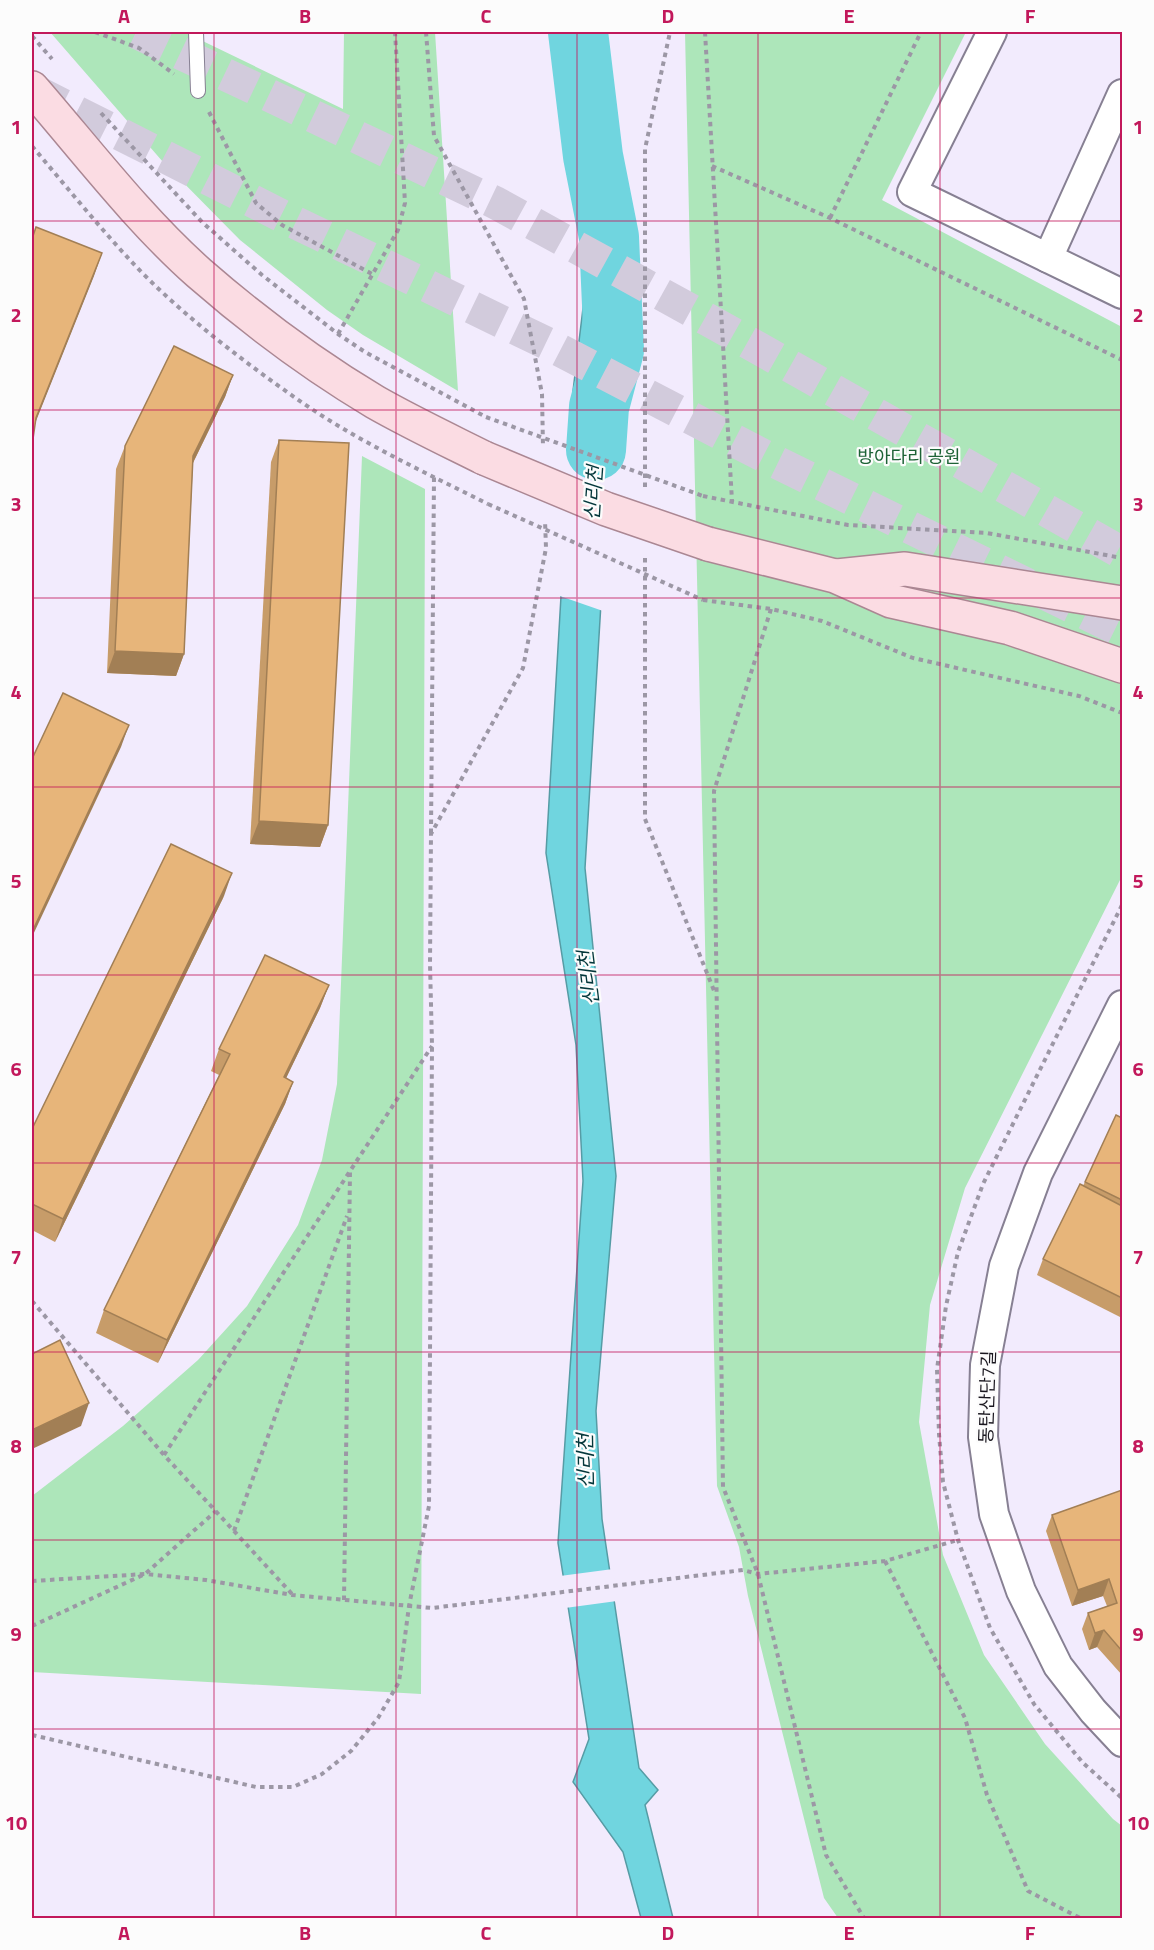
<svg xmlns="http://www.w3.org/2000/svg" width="1154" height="1950" viewBox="0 0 1154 1950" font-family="'Titillium Web','Noto Sans KR',sans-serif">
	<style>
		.green { fill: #ade6ba }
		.water { fill: #70d5df; stroke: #569ca5; stroke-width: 1.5 }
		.pier { fill: #f2ebfd }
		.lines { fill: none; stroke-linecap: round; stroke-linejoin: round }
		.river { stroke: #70d5df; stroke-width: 60 }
		.secondary-tunnel { stroke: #d2cbdc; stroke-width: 33; stroke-dasharray: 33 16; stroke-linecap: butt }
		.highway-tunnel { stroke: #d2cbdc; stroke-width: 33; stroke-dasharray: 33 16; stroke-linecap: butt }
		.lane-casing { stroke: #878093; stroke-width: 16 }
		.street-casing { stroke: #878093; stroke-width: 32 }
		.primary-casing { stroke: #ab8793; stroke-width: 36 }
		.path { stroke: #9c97a5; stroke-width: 4; stroke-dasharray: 4.5 4.5; stroke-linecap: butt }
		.lane { stroke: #fff; stroke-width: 14 }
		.street { stroke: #fff; stroke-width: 28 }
		.primary { stroke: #fbdce3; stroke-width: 33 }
		.primary-bridge-casing { stroke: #ab8793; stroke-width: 36; stroke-linecap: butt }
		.path-bridge { stroke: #9c97a5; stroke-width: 4; stroke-dasharray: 4.5 4.5; stroke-linecap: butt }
		.primary-bridge { stroke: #fbdce3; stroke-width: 33 }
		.wall { fill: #c79c69 }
		.shaded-wall { fill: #a27f55 }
		.building { fill: #e7b57a; stroke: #a27f55; stroke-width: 1.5 }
		.grid { fill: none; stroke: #c2185b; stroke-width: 1.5; stroke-opacity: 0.55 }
		.labels { text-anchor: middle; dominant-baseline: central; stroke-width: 4.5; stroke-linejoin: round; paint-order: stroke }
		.park-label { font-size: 18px; fill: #1d6336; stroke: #fcfcfc }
		.street-label { font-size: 18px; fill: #1a171f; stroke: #fcfcfc }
		.water-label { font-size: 20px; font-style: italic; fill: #04373b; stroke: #fcfcfc }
		.neatline { fill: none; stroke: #c2185b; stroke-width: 2 }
		.grid-label { font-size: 20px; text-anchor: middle; font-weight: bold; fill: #c2185b }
	</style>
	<rect width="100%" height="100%" fill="#f2ebfd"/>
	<!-- green -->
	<g class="green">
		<path d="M50 32H184L343 109 344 32H435L458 391 363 335 327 310 240 240 163 162Z"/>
		<path d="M685 32H966L882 200 1122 327V876L965 1188 930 1305 919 1422 943 1555 984 1655 1045 1744 1113 1819 1122 1826V1918H838L824 1898 748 1596 739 1547 717 1486Z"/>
		<path d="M362 456 425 489 421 1694 32 1672V1496L123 1426 198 1360 247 1306 298 1225 322 1160 337 1084Z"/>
	</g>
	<!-- water -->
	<path class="water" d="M560 32H587L592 82 612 421 585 868 616 1176 596 1411 602 1519 639 1768 658 1790 645 1805 673 1918H641L623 1852 573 1782 589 1739 558 1543 583 1181 576 1045 546 853 573 391 587 275Z"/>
	<!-- pier -->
	<g class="pier">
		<path d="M569 404 615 422 603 611 557 595Z"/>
		<path d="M613 1569 617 1601 565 1608 560 1576Z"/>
	</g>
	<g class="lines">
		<!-- river -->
		<path class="river" d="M578 32 593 156 609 237 614 350 599 407 596 450"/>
		<!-- secondary-tunnel -->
		<path class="secondary-tunnel" d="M136 32 496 203 703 317 1122 553"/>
		<!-- highway-tunnel -->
		<path class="highway-tunnel" d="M33 90 288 219 546 343 768 458 1122 631"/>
		<defs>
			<path id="lane" d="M196 32 198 91"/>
			<g id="street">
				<path d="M992 32 912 192 1122 294"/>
				<path d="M1048 258 1122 94"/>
				<path d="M1122 1005 1038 1173 1004 1266 985 1365 983 1437 994 1514 1021 1591 1058 1666 1093 1711 1122 1742"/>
			</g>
			<g id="primary">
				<path d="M32 88C85 149 139 220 199 273 254 321 313 365 375 402 410 422 448 440 484 458"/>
				<path d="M708 544 835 576 891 601 1010 628 1122 666"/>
				<path d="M837 576 905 569 1122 603"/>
			</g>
		</defs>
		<!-- lane casing -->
		<use href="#lane" class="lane-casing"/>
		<!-- street casing -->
		<use href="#street" class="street-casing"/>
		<!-- primary casing -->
		<use href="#primary" class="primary-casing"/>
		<!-- path -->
		<g class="path">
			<path d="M95 32 139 48 174 74"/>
			<path d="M426 32 434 136 524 299 542 394 543 447"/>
			<path d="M705 32 732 501"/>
			<path d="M32 36 52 59"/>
			<path d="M209 112 256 203 282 225 372 274"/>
			<path d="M101 113 202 222 262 275 338 334 365 352 486 417"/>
			<path d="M32 146C64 184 96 223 129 259 176 310 240 359 297 399 355 440 424 472 488 504"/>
			<path d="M712 166 830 218 1122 360"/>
			<path d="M830 218 921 32"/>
			<path d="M338 334 398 230 405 203 395 32"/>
			<path d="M645 487V149L670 32"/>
			<path d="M703 496 848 525 987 533 1122 558"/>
			<path d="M645 558V819L715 993"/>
			<path d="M703 600 771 609 822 621 913 658 1079 696 1122 713"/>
			<path d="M771 609 714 791 723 1487 758 1574 826 1855 864 1918"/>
			<path d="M431 833 434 477"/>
			<path d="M1122 905 983 1184 958 1252 946 1306 937 1369 939 1434 943 1482 958 1540 990 1628 1034 1704 1083 1763 1122 1798"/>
			<path d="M32 1301 164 1455 292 1594"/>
			<path d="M164 1455 432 1046"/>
			<path d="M234 1531 347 1216"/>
			<path d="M885 1561 965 1718 987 1795 1028 1891 1080 1918"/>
			<path d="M32 1581 145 1574 206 1580 292 1595 432 1608 743 1570 758 1574 885 1561 958 1540"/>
			<path d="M344 1600 350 1172"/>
			<path d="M32 1626 145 1574 216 1511"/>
			<path d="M32 1735 256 1787H293L322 1774 351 1751 378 1718 399 1682 409 1606 429 1506 432 1045 430 964 431 834 523 668 546 548 545 520"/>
		</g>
		<!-- lane -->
		<use href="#lane" class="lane"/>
		<!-- street -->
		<use href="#street" class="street"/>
		<!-- primary -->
		<use href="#primary" class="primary"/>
		<defs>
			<path id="primary-bridge" d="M484 458 606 509 708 544"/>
		</defs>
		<!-- primary-bridge casing -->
		<use href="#primary-bridge" class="primary-bridge-casing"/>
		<!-- path-bridge -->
		<g class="path-bridge">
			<path d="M486 417 703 496"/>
			<path d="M488 504 703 600"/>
		</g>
		<!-- primary-bridge -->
		<use href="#primary-bridge" class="primary-bridge"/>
	</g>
	<!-- wall -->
	<g class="wall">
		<path d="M233 375 225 397 193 463 184 654 176 676 107 673 116 469 125 446Z"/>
		<path d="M279 440 328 825 320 847 250 844 271 462Z"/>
		<path d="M224 896 55 1242 32 1230V1129Z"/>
		<path d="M329 985 320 1008 286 1078 293 1082 285 1104 158 1363 96 1333 104 1310 219 1075 211 1071 219 1049Z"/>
		<path d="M1122 1118V1318L1037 1275 1043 1259 1085 1182Z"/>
		<path d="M1122 1490V1675L1097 1647 1089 1650 1082 1629 1088 1613 1107 1606 1103 1596 1072 1606 1046 1531 1052 1515Z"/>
	</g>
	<!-- shaded-wall -->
	<g class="shaded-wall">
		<path d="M102 253 94 276 32 431 36 418Z"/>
		<path d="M233 375 225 397 185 479 193 456Z"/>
		<path d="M115 651 184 654 176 676 107 673Z"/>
		<path d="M129 725 121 747 32 937V932Z"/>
		<path d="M259 821 328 825 320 847 250 844Z"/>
		<path d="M232 873 224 896 55 1242 63 1219Z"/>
		<path d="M329 985 320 1008 276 1099 284 1077Z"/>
		<path d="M293 1082 285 1104 158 1363 167 1340Z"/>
		<path d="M89 1403 81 1426 32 1449V1430Z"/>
		<path d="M1109 1579 1103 1596 1072 1606 1078 1590Z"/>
		<path d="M1104 1630 1097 1647 1089 1650 1095 1633Z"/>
	</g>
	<!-- building -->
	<g class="building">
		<path d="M36 227 102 253 36 418 32 446V239Z"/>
		<path d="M174 346 233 375 193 456 184 654 115 651 125 446Z"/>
		<path d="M279 440 349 443 328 825 259 821Z"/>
		<path d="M63 693 129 725 32 932V759Z"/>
		<path d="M171 844 232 873 63 1219 32 1204V1129Z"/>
		<path d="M265 955 329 985 284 1077 293 1082 167 1340 104 1310 230 1054 219 1049Z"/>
		<path d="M1116 1115 1122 1118V1200L1085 1182Z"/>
		<path d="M1080 1184 1122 1206V1298L1043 1259Z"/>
		<path d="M60 1340 89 1403 32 1430V1354Z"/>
		<path d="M1122 1490V1651L1104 1630 1095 1633 1088 1613 1117 1603 1109 1579 1078 1590 1052 1515Z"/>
	</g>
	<!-- grid -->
	<path class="grid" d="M214 32V1918M396 32V1918M577 32V1918M758 32V1918M940 32V1918M32 221H1122M32 410H1122M32 598H1122M32 787H1122M32 975H1122M32 1163H1122M32 1352H1122M32 1540H1122M32 1729H1122"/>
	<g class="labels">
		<!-- park labels -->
		<g class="park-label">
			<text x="909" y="456">방아다리 공원</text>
		</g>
		<!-- street labels -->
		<g class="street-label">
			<text transform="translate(987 1397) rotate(-88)">동탄산단7길</text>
		</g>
		<!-- water labels -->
		<g class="water-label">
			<text transform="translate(593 493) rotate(-86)">신리천</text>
			<text transform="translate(588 978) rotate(-97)">신리천</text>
			<text transform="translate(585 1461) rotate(-91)">신리천</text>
		</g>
	</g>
	<!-- border -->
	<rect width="1154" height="1950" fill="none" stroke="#fcfcfc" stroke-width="66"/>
	<rect x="33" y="33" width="1088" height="1884" class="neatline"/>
	<g class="grid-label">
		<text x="124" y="23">A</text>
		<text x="305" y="23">B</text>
		<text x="486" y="23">C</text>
		<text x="668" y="23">D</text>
		<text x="849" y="23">E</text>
		<text x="1030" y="23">F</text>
		<text x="16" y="134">1</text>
		<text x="1138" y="134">1</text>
		<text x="16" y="322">2</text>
		<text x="1138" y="322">2</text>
		<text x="16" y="511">3</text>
		<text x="1138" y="511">3</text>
		<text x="16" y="699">4</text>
		<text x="1138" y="699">4</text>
		<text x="16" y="888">5</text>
		<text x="1138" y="888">5</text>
		<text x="16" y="1076">6</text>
		<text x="1138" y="1076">6</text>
		<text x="16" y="1264">7</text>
		<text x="1138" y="1264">7</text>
		<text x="16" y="1453">8</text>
		<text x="1138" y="1453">8</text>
		<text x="16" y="1641">9</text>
		<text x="1138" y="1641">9</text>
		<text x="16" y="1830">10</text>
		<text x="1138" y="1830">10</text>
		<text x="124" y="1940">A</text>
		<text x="305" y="1940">B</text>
		<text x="486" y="1940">C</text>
		<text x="668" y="1940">D</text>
		<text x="849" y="1940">E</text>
		<text x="1030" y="1940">F</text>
	</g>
</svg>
